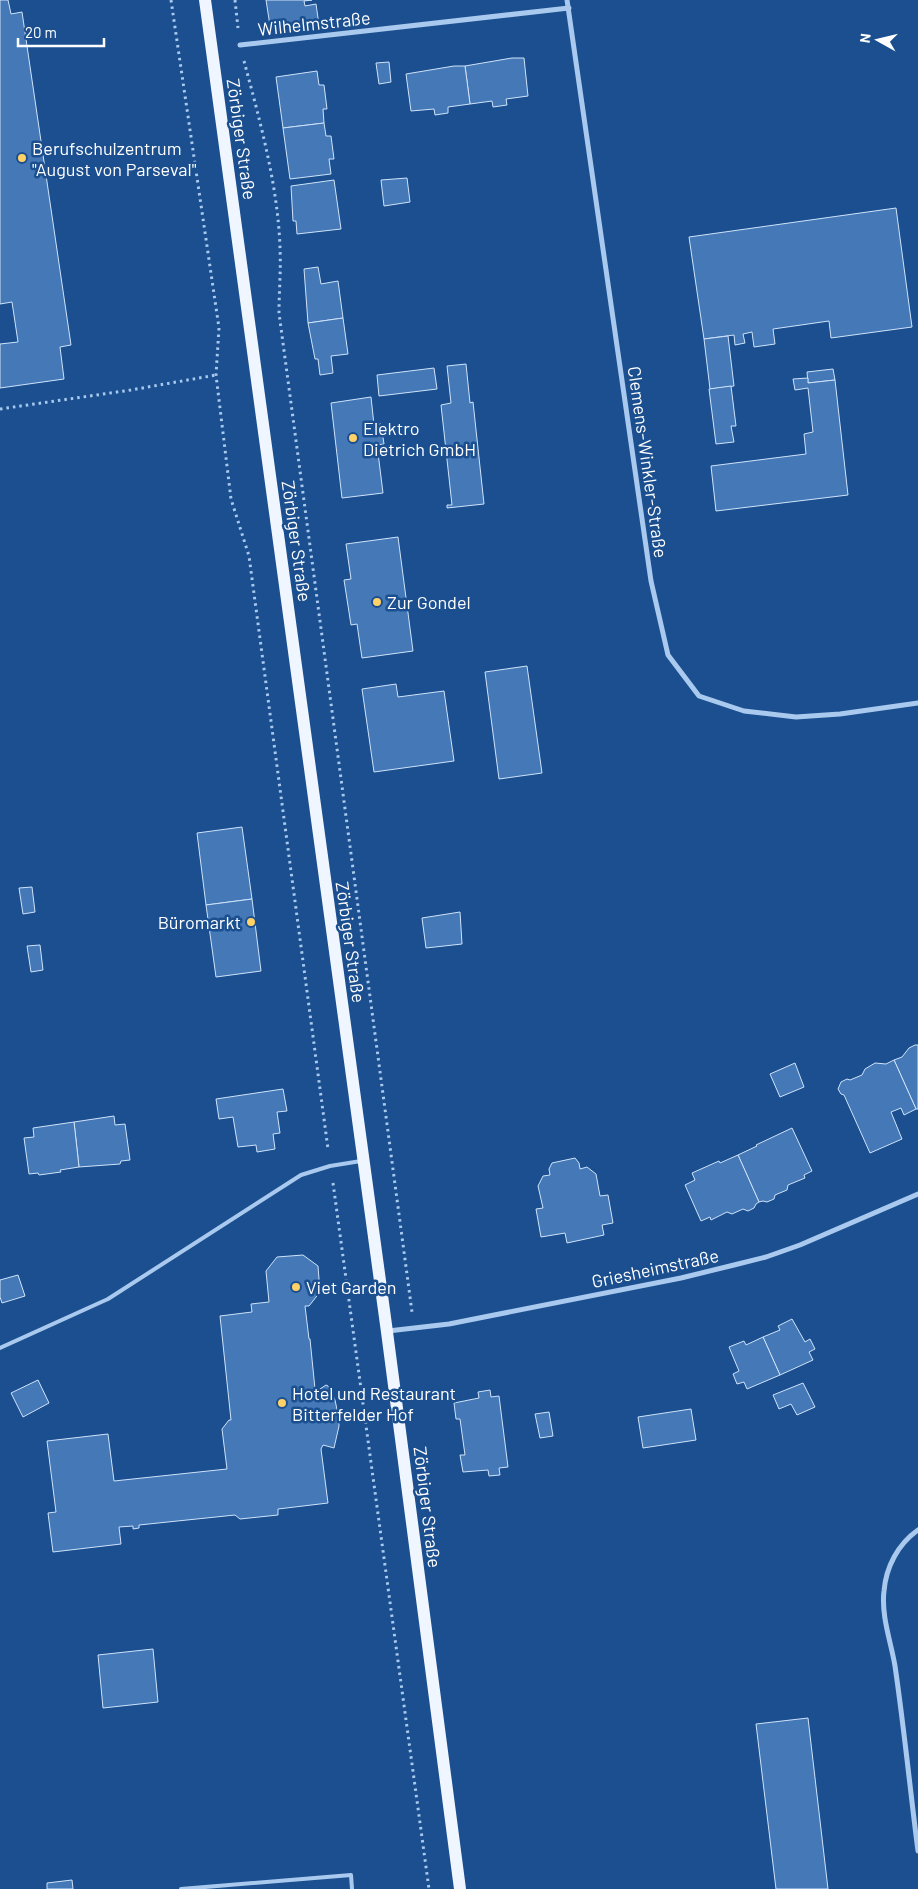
<svg xmlns="http://www.w3.org/2000/svg" width="918" height="1889" viewBox="0 0 918 1889" font-family="Barlow,sans-serif">
	<style>
		.building { fill: #4478b7; stroke: #cfe3fa }
		.lines { fill: none; stroke-linecap: round; stroke-linejoin: round }
		.path { stroke: #a9c9ee; stroke-width: 3; stroke-dasharray: 2.5 4; stroke-linecap: butt }
		.service { stroke: #a9c9ee; stroke-width: 4 }
		.minor { stroke: #a9c9ee; stroke-width: 5 }
		.primary { stroke: #f0f6ff; stroke-width: 12 }
		.poi-dot { fill: #ffd166; stroke: #1b4f8f; stroke-width: 2 }
		.labels { text-anchor: middle; dominant-baseline: central; stroke-width: 5; stroke-linejoin: round; paint-order: stroke }
		.street-label { font-size: 18px; fill: #fff; stroke: #1b4f8f }
		.poi-label { font-size: 18px; fill: #fff; stroke: #1b4f8f; text-anchor: start }
	</style>
	<rect width="100%" height="100%" fill="#1b4f8f"/>
	<!-- building -->
	<g class="building">
		<path d="M0 0H8L11 14 22 12 71 345 60 347 64 379 0 388V344L18 342 12 302 0 304Z"/>
		<path d="M266 0H312L304 1 305 6 316 4 319 25 271 32Z"/>
		<path d="M512 58H524L528 96 506 99 507 105 493 107 492 101 470 104 465 66Z"/>
		<path d="M389 62 391 82 379 84 376 63Z"/>
		<path d="M454 66H465L470 104 448 107V113L435 115 434 109 411 111 406 74Z"/>
		<path d="M317 71 319 85H324L327 109H323L324 123 283 128 276 77Z"/>
		<path d="M324 123 326 136H331L334 159H329L331 174 290 179 283 128Z"/>
		<path d="M407 178 410 202 384 206 381 180Z"/>
		<path d="M334 180 341 229 297 234 296 221H293L291 186Z"/>
		<path d="M896 208 912 327 831 338 829 321 773 329 775 344 754 347 752 332 743 334 745 343 735 345 734 335 704 339 689 237Z"/>
		<path d="M318 267 321 284 338 281 343 318 308 323 304 269Z"/>
		<path d="M343 318 348 354 331 356 333 373 320 375 318 359H315L308 323Z"/>
		<path d="M728 336 734 386 710 389 704 339Z"/>
		<path d="M466 364 470 403 473 402 484 504 447 508V505H452L441 405 451 403 447 366Z"/>
		<path d="M434 368 437 389 379 396 377 375Z"/>
		<path d="M833 369 835 380 808 383 807 372Z"/>
		<path d="M808 378V383L835 380 848 495 716 511 711 466 806 454 804 434 813 432 808 388 795 390 793 379Z"/>
		<path d="M731 386 736 426H731L734 442 716 444 709 389Z"/>
		<path d="M371 397 374 425 381 424 384 444 377 445 383 493 342 498 331 403Z"/>
		<path d="M398 537 413 651 362 658 357 624 351 625 344 580 351 579 346 544Z"/>
		<path d="M527 666 542 773 499 779 485 672Z"/>
		<path d="M396 684 398 697 444 691 454 761 374 772 362 689Z"/>
		<path d="M242 827 252 899 206 905 197 833Z"/>
		<path d="M32 887 35 912 23 914 19 888Z"/>
		<path d="M252 899 261 971 216 977 206 905Z"/>
		<path d="M460 912 462 944 426 948 422 918Z"/>
		<path d="M40 945 43 970 31 972 27 946Z"/>
		<path d="M915 1045H918V1109H916L894 1060 902 1057 909 1048Z"/>
		<path d="M894 1060 916 1109 904 1115 901 1108 891 1112 902 1139 870 1153 844 1095 841 1094 838 1089 841 1082 847 1079 850 1080 862 1075 865 1069 875 1063 886 1064Z"/>
		<path d="M795 1063 804 1087 780 1097 770 1074Z"/>
		<path d="M283 1089 287 1111 277 1112 280 1133 273 1134 275 1149 257 1152 256 1145 238 1147 233 1117 219 1119 216 1099Z"/>
		<path d="M114 1116 115 1125 125 1124 130 1160 121 1161 120 1164 79 1167 74 1122Z"/>
		<path d="M74 1122 79 1167 60 1170 61 1172 39 1175 38 1173 29 1174 24 1138 34 1137 33 1128Z"/>
		<path d="M792 1128 812 1171 804 1175 805 1178 788 1185 787 1190 775 1195 774 1199 767 1202 763 1201 759 1202 738 1155 757 1146 756 1145Z"/>
		<path d="M738 1155 759 1202 756 1204 754 1208 748 1211 743 1209 732 1214 727 1212 711 1220 710 1217 701 1221 685 1185 695 1180 692 1173 719 1161 720 1163Z"/>
		<path d="M575 1158 579 1163 580 1169 587 1167 596 1174 600 1196 608 1195 613 1223 602 1225 604 1235 567 1243 565 1233 541 1237 536 1209 543 1208 538 1186 543 1176 550 1175 549 1169 552 1163Z"/>
		<path d="M303 1255 318 1266 320 1292 309 1306H305L309 1339H310L315 1389 317 1391 326 1385 328 1386 335 1400 339 1419V1426L334 1448 323 1445 321 1449 328 1503 278 1509V1515L240 1519 235 1515 139 1525V1528L133 1529V1526L119 1527 121 1544 53 1552 48 1513 56 1512 47 1441 108 1434 114 1481 227 1469 222 1429 229 1420H231L220 1316 252 1312 251 1304 269 1302 266 1271 277 1257Z"/>
		<path d="M18 1275 25 1296 2 1303 0 1297V1280Z"/>
		<path d="M792 1319 805 1342 810 1339 815 1349 809 1352 813 1360 780 1375 763 1337 780 1330 778 1326Z"/>
		<path d="M763 1337 780 1375 747 1389 744 1382 737 1384 733 1374 739 1371 729 1347 744 1341 746 1345Z"/>
		<path d="M38 1380 49 1403 23 1417 11 1393Z"/>
		<path d="M803 1383 815 1407 797 1415 791 1404 779 1409 773 1395Z"/>
		<path d="M490 1390 491 1397 499 1396 508 1467 499 1468 500 1475 489 1476 488 1470 463 1472 460 1455H465L460 1419H456L454 1403 479 1398 478 1392Z"/>
		<path d="M691 1409 696 1440 643 1448 638 1417Z"/>
		<path d="M549 1412 553 1436 540 1438 535 1414Z"/>
		<path d="M153 1649 158 1702 103 1708 98 1655Z"/>
		<path d="M808 1718 828 1889H776L756 1724Z"/>
		<path d="M72 1880 73 1889H47V1883Z"/>
	</g>
	<g class="lines">
		<!-- path -->
		<g class="path">
			<path d="M171 0 219 328 216 375 231 499 249 556 328 1149"/>
			<path d="M235 0 238 28"/>
			<path d="M244 61C260 121 278 186 280 248 281 270 279 292 279 313L412 1312"/>
			<path d="M0 409 131 390 216 375"/>
			<path d="M333 1183 429 1889"/>
		</g>
		<!-- service -->
		<g class="service">
			<path d="M0 1348 108 1299 301 1175 330 1166 361 1161"/>
			<path d="M181 1889 351 1875 352 1889"/>
		</g>
		<!-- minor -->
		<g class="minor">
			<path d="M567 0 651 581 668 655 699 696 744 711 796 717 840 714 918 703"/>
			<path d="M240 45 569 8"/>
			<path d="M388 1331 449 1324 681 1278 734 1265 766 1257 800 1245 918 1194"/>
			<path d="M918 1530C898 1544 886 1567 884 1591 881 1616 891 1642 895 1666 904 1727 910 1789 918 1851"/>
		</g>
		<!-- primary -->
		<path class="primary" d="M205 0 387 1332 460 1889"/>
	</g>
	<!-- markers -->
	<g class="poi-dot">
		<circle cx="22" cy="158" r="5"/>
		<circle cx="353" cy="438" r="5"/>
		<circle cx="377" cy="602" r="5"/>
		<circle cx="251" cy="922" r="5"/>
		<circle cx="296" cy="1287" r="5"/>
		<circle cx="282" cy="1403" r="5"/>
	</g>
	<g class="labels">
		<!-- street labels -->
		<g class="street-label">
			<text transform="translate(314 23) rotate(-6)">Wilhelmstraße</text>
			<text transform="translate(242 139) rotate(82)">Zörbiger Straße</text>
			<text transform="translate(648 462) rotate(82)">Clemens-Winkler-Straße</text>
			<text transform="translate(297 541) rotate(82)">Zörbiger Straße</text>
			<text transform="translate(351 942) rotate(82)">Zörbiger Straße</text>
			<text transform="translate(655 1268) rotate(-12)">Griesheimstraße</text>
			<text transform="translate(428 1507) rotate(83)">Zörbiger Straße</text>
		</g>
		<!-- poi labels -->
		<g class="poi-label">
			<text x="32" y="148">Berufschulzentrum<tspan x="32" dy="21">"August von Parseval"</tspan></text>
			<text x="363" y="428">Elektro<tspan x="363" dy="21">Dietrich GmbH</tspan></text>
			<text x="387" y="602">Zur Gondel</text>
			<text x="241" y="922" text-anchor="end">Büromarkt</text>
			<text x="306" y="1287">Viet Garden</text>
			<text x="292" y="1393">Hotel und Restaurant<tspan x="292" dy="21">Bitterfelder Hof</tspan></text>
		</g>
	</g>
	<!-- north arrow -->
	<g transform="translate(878 40) rotate(278)" stroke="#1b4f8f" stroke-width="4" paint-order="stroke">
	<path d="M0-4L9 19L0 12L-9 19Z" fill="#ffffff"/>
	<text y="-8" font-size="14" font-weight="bold" text-anchor="middle" fill="#ffffff">N</text>
	</g>
	<!-- scale -->
	<path d="M18 38v8h86v-8" fill="none" stroke="#ffffff" stroke-width="2.5"/>
	<text x="25" y="38" font-size="15" fill="#ffffff" stroke="#1b4f8f" stroke-width="4" paint-order="stroke">20 m</text>
</svg>
